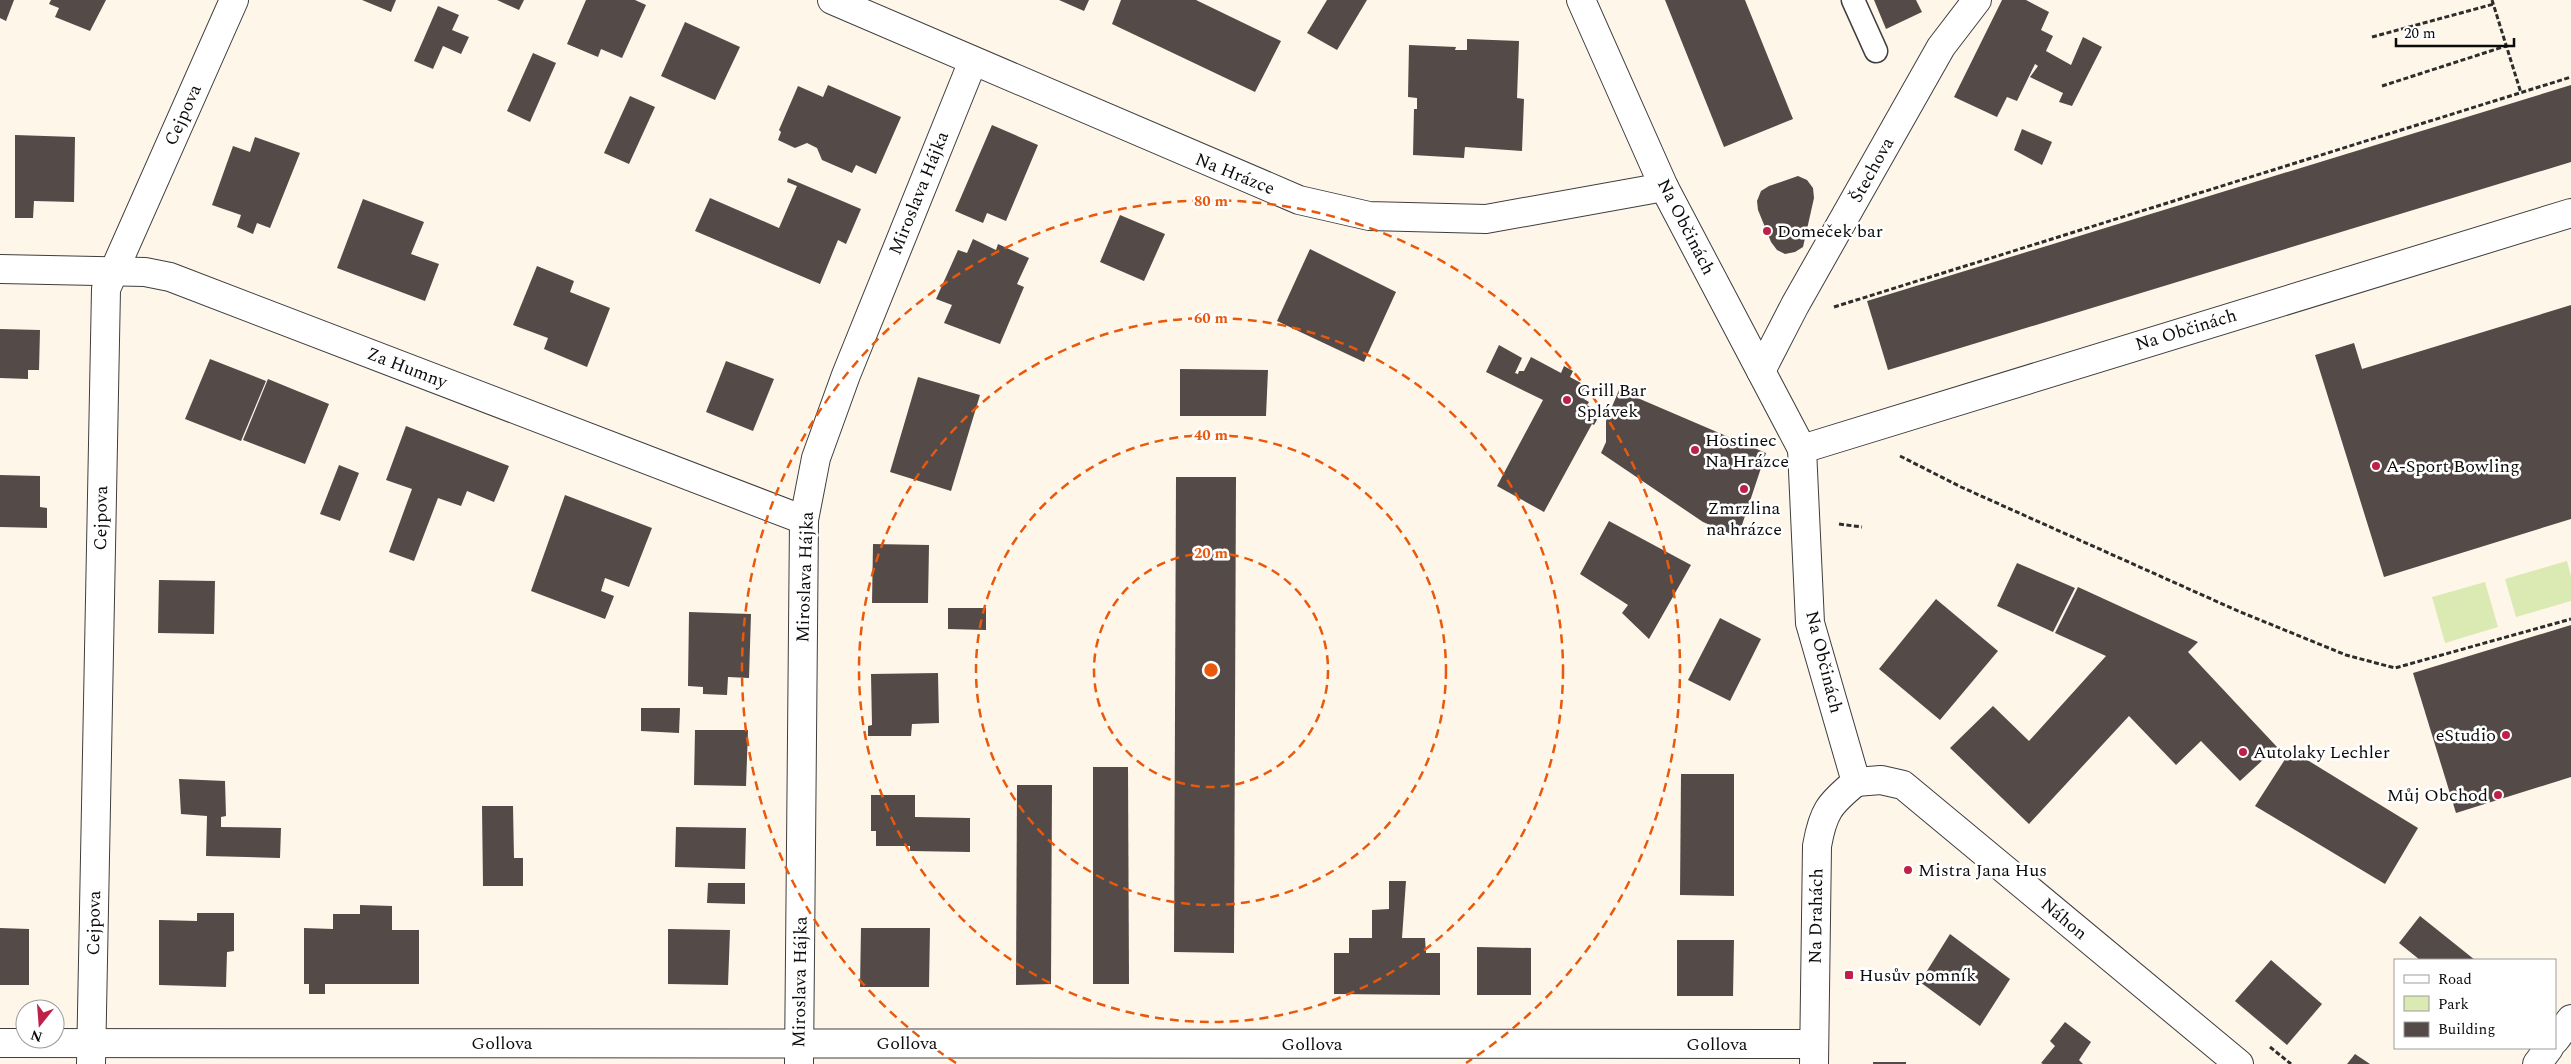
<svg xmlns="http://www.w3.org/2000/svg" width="2571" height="1064" viewBox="0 0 2571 1064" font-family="Spectral,serif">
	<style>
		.green { fill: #dbeab3 }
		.building { fill: #544a47 }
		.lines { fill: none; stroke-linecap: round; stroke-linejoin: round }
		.service-casing { stroke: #3e3e3e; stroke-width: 25 }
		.minor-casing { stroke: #3e3e3e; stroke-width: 30 }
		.path { stroke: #2d2d2d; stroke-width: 3; stroke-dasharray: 5 2.5; stroke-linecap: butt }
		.service { stroke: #fff; stroke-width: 22 }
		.minor { stroke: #fff; stroke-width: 28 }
		.ring { fill: none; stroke: #e8590c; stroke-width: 2.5; stroke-dasharray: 9 6 }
		.poi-dot { fill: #bf2049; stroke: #fff; stroke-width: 2 }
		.labels { text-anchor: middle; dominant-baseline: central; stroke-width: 5; stroke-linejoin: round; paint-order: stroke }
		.street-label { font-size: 18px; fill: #0b0b0b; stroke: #fff }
		.poi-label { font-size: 18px; fill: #0b0b0b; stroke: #fff; text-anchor: start }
		.centre { fill: #e8590c; stroke: #fff; stroke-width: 2.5 }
		.ring-label { font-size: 15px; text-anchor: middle; font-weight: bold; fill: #e8590c; stroke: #fff; stroke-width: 5; stroke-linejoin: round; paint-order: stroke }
	</style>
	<rect width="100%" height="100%" fill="#fff6ea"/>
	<!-- green -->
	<g class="green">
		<path d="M2567 561 2571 576V601L2516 617 2505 579Z"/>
		<path d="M2485 582 2498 627 2445 643 2432 597Z"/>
	</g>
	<!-- building -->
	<g class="building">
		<path d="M0 0H14L6 21 0 18Z"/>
		<path d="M51 0H106L90 31 55 17 59 8 49 4Z"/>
		<path d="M362 0H396L391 12Z"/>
		<path d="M497 0H524L519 10Z"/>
		<path d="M586 0H635L646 5 622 58 601 49 598 57 567 44Z"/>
		<path d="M1059 0H1089L1084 11Z"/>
		<path d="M1121 0H1196L1281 41 1255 92 1112 24Z"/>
		<path d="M1327 0H1367L1337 50 1307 33Z"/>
		<path d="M1665 0H1745L1793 119 1724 147Z"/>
		<path d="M1874 0H1916L1922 12 1886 29Z"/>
		<path d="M2002 0H2026L2049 12 2041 30 2053 36 2046 51 2071 65 2083 37 2102 47 2072 106 2059 102 2063 93 2030 77 2038 66 2035 64 2017 101 2007 97 1997 117 1954 97Z"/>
		<path d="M438 6 459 15 452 30 469 37 461 54 443 46 433 69 414 61Z"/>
		<path d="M685 22 740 47 715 100 661 76Z"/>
		<path d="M1467 39 1519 41 1517 98 1524 99 1522 151 1465 147 1464 158 1413 155 1414 109H1417V98L1408 97 1409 45 1456 47 1455 50H1467Z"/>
		<path d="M533 53 556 63 530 122 507 111Z"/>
		<path d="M828 85 901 117 876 174 856 165 852 173 822 160 817 148 807 143 795 148 778 140 781 132 779 130 798 86 823 97Z"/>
		<path d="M2571 85V162L1888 370 1867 301Z"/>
		<path d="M630 96 655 107 629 164 604 153Z"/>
		<path d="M992 125 1038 145 1006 221 987 213 983 223 955 211Z"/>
		<path d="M2022 129 2052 142 2042 165 2014 150Z"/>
		<path d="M15 135 75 137 74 202 34 201 33 218H15Z"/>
		<path d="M255 137 300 153 270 228 257 223 253 234 237 227 241 215 212 205 233 146 250 152Z"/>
		<path d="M1798 176 1807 180 1813 188 1814 198 1803 247 1795 252 1785 254 1777 250 1771 242 1758 210 1757 201 1761 191 1769 186Z"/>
		<path d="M788 178 861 209 846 244 838 240 820 284 695 231 710 198 779 228 797 186 787 182Z"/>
		<path d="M363 199 424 222 411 254 439 264 425 301 337 268Z"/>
		<path d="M1120 215 1165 234 1144 281 1100 262Z"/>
		<path d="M973 239 996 250 998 244 1029 258 1017 284 1024 287 1000 344 944 323 952 305 936 299 958 250 967 253Z"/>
		<path d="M1310 249 1396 292 1364 362 1277 321Z"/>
		<path d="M537 266 574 281 570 292 610 308 587 367 544 349 548 338 513 325Z"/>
		<path d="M2571 305V519L2384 577 2315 355 2354 343 2362 369Z"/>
		<path d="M0 329 40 330 39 370H28V379L0 378Z"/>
		<path d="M1499 345 1522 358 1515 373 1518 374 1519 371H1524L1531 357 1561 373 1564 366 1573 371 1570 377 1590 388 1584 399 1589 402 1587 405 1601 413 1594 425 1592 424 1544 512 1497 486 1543 400 1486 372Z"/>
		<path d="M210 359 266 381 241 441 185 419Z"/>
		<path d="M726 361 774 379 753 431 706 412Z"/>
		<path d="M1180 369 1268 370 1266 416H1180Z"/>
		<path d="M918 377 980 395 951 491 890 472Z"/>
		<path d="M268 379 329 404 305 464 243 440Z"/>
		<path d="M1619 390 1766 453 1738 537 1703 522 1601 453 1606 442V421Z"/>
		<path d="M406 426 509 466 494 502 467 491 461 506 438 498 414 561 389 552 412 489 386 480Z"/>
		<path d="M339 465 359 473 340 521 320 514Z"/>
		<path d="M0 475 40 476V507L47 508V528L0 527Z"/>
		<path d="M1176 477H1236L1234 953 1174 952Z"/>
		<path d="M565 495 652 528 629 587 605 578 601 591 614 596 605 619 531 591Z"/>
		<path d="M1609 521 1691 565 1649 639 1622 613 1628 605 1580 574Z"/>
		<path d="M873 544 929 545 928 603H872Z"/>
		<path d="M2017 563 2075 588 2053 632 1997 606Z"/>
		<path d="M159 580 215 581 214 634 158 633Z"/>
		<path d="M2078 587 2198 642 2188 652 2277 747 2240 781 2201 741 2176 765 2129 716 2029 824 1950 748 1993 706 2029 741 2106 656 2055 633Z"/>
		<path d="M1936 599 1998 651 1940 720 1879 669Z"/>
		<path d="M948 608H986V630L948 629Z"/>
		<path d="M689 612 751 614 749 678 728 677 727 695 703 694V687L688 686Z"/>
		<path d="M1720 618 1761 639 1730 701 1688 680Z"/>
		<path d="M2571 625V777L2456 813 2413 673Z"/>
		<path d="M938 673 939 723 912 724 911 736H868V726L872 725 871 674Z"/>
		<path d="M641 708H680L679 733 641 731Z"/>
		<path d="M695 730H748L746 786 694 785Z"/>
		<path d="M2291 750 2418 828 2385 884 2255 806Z"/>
		<path d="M1093 767H1128L1129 984H1093Z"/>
		<path d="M1681 774H1734V896L1680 895Z"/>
		<path d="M179 779 225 781 226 816 221 817V827L281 828 280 858 206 856 207 816 181 814Z"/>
		<path d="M1017 785H1052L1051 984 1016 985Z"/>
		<path d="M871 795H915V817L970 818V852L910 851V846H876V831H871Z"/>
		<path d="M482 806H513L514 858H523V886H483Z"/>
		<path d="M676 827 746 828 745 869 675 867Z"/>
		<path d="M1389 881H1406L1402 938H1425L1426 953H1440V995L1334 994V953H1349V938H1372V910L1389 909Z"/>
		<path d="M708 883H745V904L707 903Z"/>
		<path d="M360 905 392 906V930H419V984H325V994H309V984H304V928L333 929V914H360Z"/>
		<path d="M197 913H234V951L227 952 226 987 159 985V920L197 921Z"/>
		<path d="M2420 916 2475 960H2420L2399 943Z"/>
		<path d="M0 928 29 929V985H0Z"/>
		<path d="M861 928H930L929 987H860Z"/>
		<path d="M668 929 730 930 728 985 668 984Z"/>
		<path d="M1950 934 2010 979 1980 1026 1920 982Z"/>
		<path d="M1677 940H1734L1733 996H1677Z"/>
		<path d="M1477 947 1531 948V995H1477Z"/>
		<path d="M2271 960 2322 1004 2287 1045 2235 1001Z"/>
		<path d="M2065 1022 2091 1042 2079 1060 2083 1064H2043L2041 1063 2055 1046 2050 1041Z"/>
		<path d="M2355 1054 2370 1064H2347Z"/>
		<rect x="1873" y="1062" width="33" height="2"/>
	</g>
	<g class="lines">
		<defs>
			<path id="service" d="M1853 0 1876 51"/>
			<g id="minor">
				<path d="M832 0 1299 200 1369 216 1486 219 1664 187"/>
				<path d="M1581 0 1664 187 1802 449 1810 623 1856 782"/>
				<path d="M0 269 145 272 170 277 804 520"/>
				<path d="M1761 371 1795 305 1941 47 1977 0"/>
				<path d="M1802 449 2571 213"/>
				<path d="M1856 782 1881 780 1903 785 2239 1064"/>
				<path d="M2555 1040 2571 1019"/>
				<path d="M0 1043 1814 1044"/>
				<path d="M91 1064 106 289 234 0"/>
				<path d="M799 1064 804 520 816 458 846 375 973 61"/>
				<path d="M1814 1064 1817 846C1823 812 1829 804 1856 782"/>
				<path d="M2537 1064 2549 1048"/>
			</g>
		</defs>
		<!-- service casing -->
		<use href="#service" class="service-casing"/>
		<!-- minor casing -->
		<use href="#minor" class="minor-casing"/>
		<!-- path -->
		<g class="path">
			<path d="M2492 0 2521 93"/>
			<path d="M2372 37 2494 4"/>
			<path d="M2382 86 2506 46"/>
			<path d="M1834 307 2571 77"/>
			<path d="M1900 456 1961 487 2238 611 2346 655 2395 668 2571 619"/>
			<path d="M1839 524 1862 527"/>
			<path d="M2270 1047 2291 1064"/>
		</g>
		<!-- service -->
		<use href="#service" class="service"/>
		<!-- minor -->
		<use href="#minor" class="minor"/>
	</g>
	<!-- distance rings -->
	<g class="ring">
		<circle cx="1211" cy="670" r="117"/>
		<circle cx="1211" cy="670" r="235"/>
		<circle cx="1211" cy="670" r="352"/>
		<path d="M956 1063A469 469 0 1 1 1466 1063"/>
	</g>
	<!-- markers -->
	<g class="poi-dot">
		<circle cx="1767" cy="231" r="5"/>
		<circle cx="1567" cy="400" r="5"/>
		<circle cx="1695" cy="450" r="5"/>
		<circle cx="2376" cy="466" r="5"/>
		<circle cx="1744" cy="489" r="5"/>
		<circle cx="2506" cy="735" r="5"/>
		<circle cx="2243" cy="752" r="5"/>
		<circle cx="2498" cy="795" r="5"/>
		<circle cx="1908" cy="870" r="5"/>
		<rect x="1844" y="970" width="10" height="10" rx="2.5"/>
	</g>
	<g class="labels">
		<!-- street labels -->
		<g class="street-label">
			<text transform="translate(183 115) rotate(-66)">Cejpova</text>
			<text transform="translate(1872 170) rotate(-61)">Štechova</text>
			<text transform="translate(1235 174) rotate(22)">Na Hrázce</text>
			<text transform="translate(919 193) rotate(-68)">Miroslava Hájka</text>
			<text transform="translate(1686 227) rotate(63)">Na Občinách</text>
			<text transform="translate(2186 330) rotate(-17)">Na Občinách</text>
			<text transform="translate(407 368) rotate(21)">Za Humny</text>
			<text transform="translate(101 518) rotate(-89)">Cejpova</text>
			<text transform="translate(805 577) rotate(-88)">Miroslava Hájka</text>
			<text transform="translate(1824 662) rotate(76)">Na Občinách</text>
			<text transform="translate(1816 916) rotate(-89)">Na Drahách</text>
			<text transform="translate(2064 919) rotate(40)">Náhon</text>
			<text transform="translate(94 923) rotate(-89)">Cejpova</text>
			<text transform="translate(800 982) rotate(-89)">Miroslava Hájka</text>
			<text x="502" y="1043">Gollova</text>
			<text x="907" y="1043">Gollova</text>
			<text x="1312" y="1044">Gollova</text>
			<text x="1717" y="1044">Gollova</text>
		</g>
		<!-- poi labels -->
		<g class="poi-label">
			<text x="1777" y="231">Domeček bar</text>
			<text x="1577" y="390">Grill Bar<tspan x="1577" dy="21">Splávek</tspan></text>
			<text x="1705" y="440">Hostinec<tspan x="1705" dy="21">Na Hrázce</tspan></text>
			<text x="2386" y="466">A-Sport Bowling</text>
			<text x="1744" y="508" text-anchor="middle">Zmrzlina<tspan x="1744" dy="21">na hrázce</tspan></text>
			<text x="2496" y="735" text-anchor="end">eStudio</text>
			<text x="2253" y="752">Autolaky Lechler</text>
			<text x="2488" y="795" text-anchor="end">Můj Obchod</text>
			<text x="1918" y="870">Mistra Jana Hus</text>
			<text x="1859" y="975">Husův pomník</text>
		</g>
	</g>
	<circle cx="1211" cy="670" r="8" class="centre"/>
	<g class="ring-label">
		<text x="1211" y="206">80 m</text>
		<text x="1211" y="323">60 m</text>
		<text x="1211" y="440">40 m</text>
		<text x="1211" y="558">20 m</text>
	</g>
	<!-- legend -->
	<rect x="2394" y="959" width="162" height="90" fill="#ffffff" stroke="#9d9d9d"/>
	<rect x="2404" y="975" width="25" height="8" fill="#ffffff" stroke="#9d9d9d"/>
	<text x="2438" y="984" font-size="15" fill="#0b0b0b">Road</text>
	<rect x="2404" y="996" width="25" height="15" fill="#dbeab3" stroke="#9d9d9d"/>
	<text x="2438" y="1009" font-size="15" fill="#0b0b0b">Park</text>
	<rect x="2404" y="1022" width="25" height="15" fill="#544a47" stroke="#9d9d9d"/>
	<text x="2438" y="1034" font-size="15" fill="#0b0b0b">Building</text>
	<!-- north arrow -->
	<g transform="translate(40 1024) rotate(197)"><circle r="24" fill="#ffffff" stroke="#9d9d9d"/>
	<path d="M0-4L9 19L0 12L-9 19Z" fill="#bf2049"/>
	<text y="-8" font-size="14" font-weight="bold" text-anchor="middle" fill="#0b0b0b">N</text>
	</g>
	<!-- scale -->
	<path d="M2396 38v8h118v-8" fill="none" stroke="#0b0b0b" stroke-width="2.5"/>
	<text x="2404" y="38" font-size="15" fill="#0b0b0b" stroke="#ffffff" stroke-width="4" paint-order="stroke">20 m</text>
</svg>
